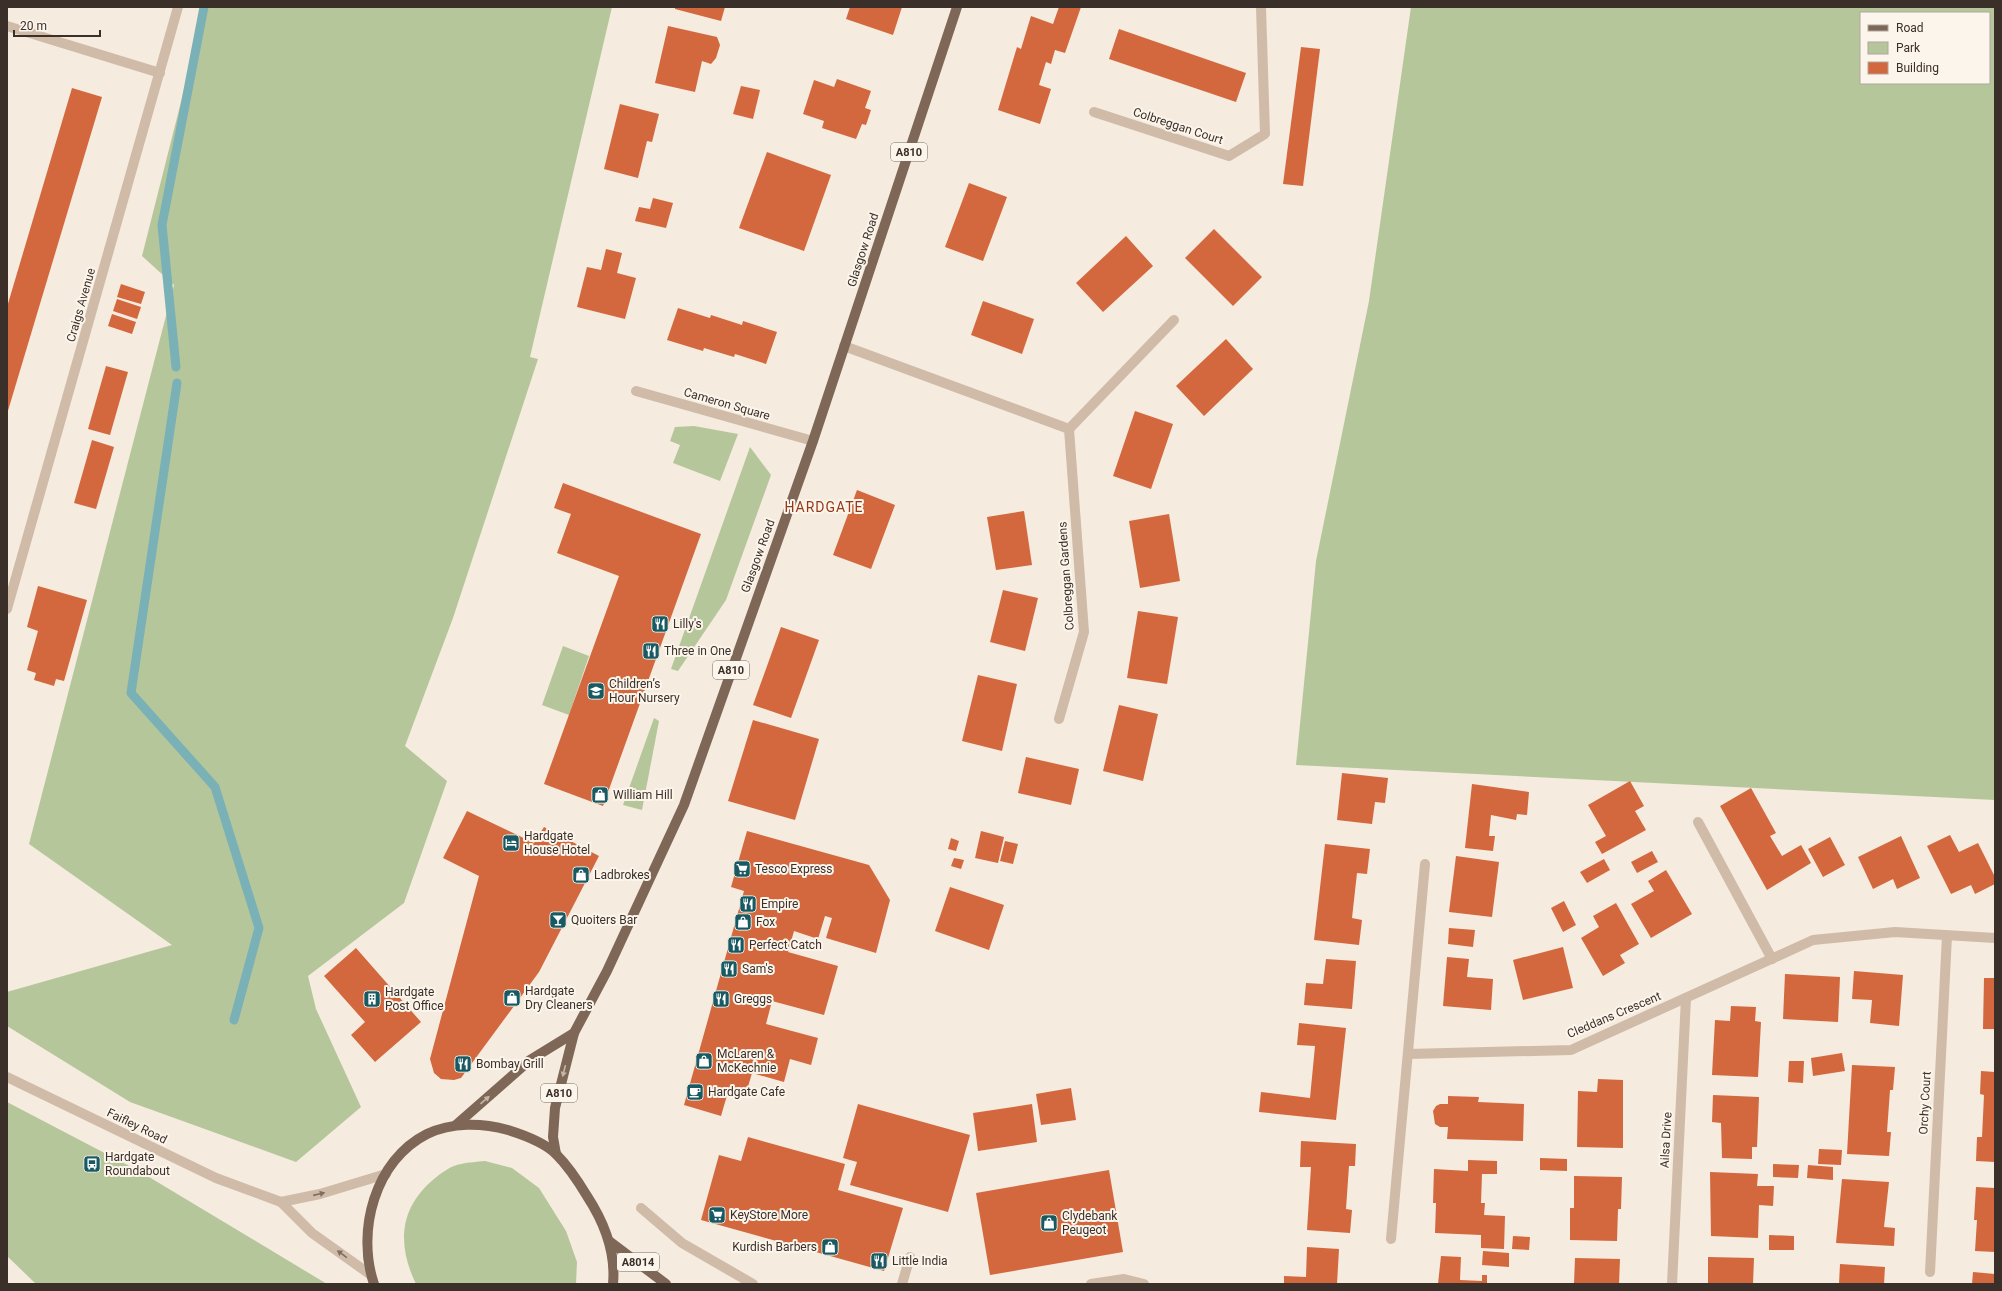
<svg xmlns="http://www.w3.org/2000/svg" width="2002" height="1291" viewBox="0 0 2002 1291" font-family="Roboto,sans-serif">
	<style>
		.green { fill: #b6c69b; fill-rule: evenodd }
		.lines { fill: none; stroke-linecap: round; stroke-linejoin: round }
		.stream { stroke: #79b1b6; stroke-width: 9 }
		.building { fill: #d3683e }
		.minor { stroke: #cfbba8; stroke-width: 10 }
		.tertiary { stroke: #cfbba8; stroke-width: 10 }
		.primary { stroke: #7f6758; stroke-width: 10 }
		.oneway { fill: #c4b5a9 }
		.oneway2 { fill: #7e6e62 }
		.labels { text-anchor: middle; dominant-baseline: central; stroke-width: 4; stroke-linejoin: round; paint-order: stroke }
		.shield { fill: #fcf5eb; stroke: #756a63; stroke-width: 1 }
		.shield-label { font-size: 11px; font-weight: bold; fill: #3b2f29 }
		.street-label { font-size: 12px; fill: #3b2f29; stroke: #fcf5eb }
		.poi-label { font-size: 12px; fill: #3b2f29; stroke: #fcf5eb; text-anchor: start }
		.quarter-label { font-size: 14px; letter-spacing: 1px; fill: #943a18; stroke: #fcf5eb }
	</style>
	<rect width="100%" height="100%" fill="#f5ebde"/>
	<!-- green -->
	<g class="green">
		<path d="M205 7H612L530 357 538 359 453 618 405 746 447 781 404 903 308 976 316 1009 361 1107 296 1162 130 1102 7 1026V992L172 945 29 844 174 285 142 256Z"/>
		<path d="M1411 7H1995V800L1296 765 1316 561 1369 301ZM1861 13H1989V83H1861Z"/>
		<path d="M694 426 738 434 720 481 673 463 680 445 670 441 675 427Z"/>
		<path d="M750 447 771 475 726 600 678 671 671 669Z"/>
		<path d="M563 646 589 656 569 715 542 705Z"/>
		<path d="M654 718 659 721 642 810 623 805Z"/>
		<path d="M7 1102 139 1171 327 1284H36L7 1256Z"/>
		<path d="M485 1161 512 1168 539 1188 566 1231 577 1262 576 1284H416C397 1245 399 1208 434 1179 441 1173 452 1165 461 1164 469 1162 477 1162 485 1161Z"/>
	</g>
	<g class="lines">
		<!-- stream -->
		<g class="stream">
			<path d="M176 367 162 225 204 7"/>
			<path d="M177 383 131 693 215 787 259 928 234 1020"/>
		</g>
	</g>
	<!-- building -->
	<g class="building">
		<path d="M675 7H725L721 21 675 9Z"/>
		<path d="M850 7H902L893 35 846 19Z"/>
		<path d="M1059 7H1081L1065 53 1055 50 1051 64 1046 62 1039 85 1051 89 1040 124 998 110 1017 47 1021 49 1031 16 1053 24Z"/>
		<path d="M668 26 717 37 720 45 716 58 711 64 702 61 695 92 655 83Z"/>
		<path d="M1119 29 1246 73 1236 102 1109 59Z"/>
		<path d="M1301 47 1320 49 1303 186 1283 184Z"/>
		<path d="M837 79 871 91 865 108 871 110 866 125 862 124 856 139 822 128 824 121 803 114 814 80 834 87Z"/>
		<path d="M741 86 760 90 753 119 733 114Z"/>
		<path d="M72 88 102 97 7 414V307Z"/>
		<path d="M620 104 659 114 652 142 647 141 638 178 604 169Z"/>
		<path d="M767 152 831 175 804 251 739 228Z"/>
		<path d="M969 183 1007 197 983 261 945 247Z"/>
		<path d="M653 198 673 203 666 228 635 221 639 207 650 209Z"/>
		<path d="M1214 229 1262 277 1233 306 1185 258Z"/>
		<path d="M1126 236 1153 266 1103 312 1076 283Z"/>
		<path d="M606 249 622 253 617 273 636 278 625 319 577 307 587 267 601 270Z"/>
		<path d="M121 284 145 292 141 304 117 297Z"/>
		<path d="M117 299 141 307 137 319 113 311Z"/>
		<path d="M983 301 1034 319 1022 354 971 335Z"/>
		<path d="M678 308 710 318 711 315 742 325 743 321 777 332 766 364 735 354 734 357 704 348 703 351 667 340Z"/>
		<path d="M112 314 136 322 132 334 108 326Z"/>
		<path d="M1226 339 1253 369 1204 416 1176 386Z"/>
		<path d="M106 366 128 372 110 435 88 429Z"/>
		<path d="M1135 411 1173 424 1151 489 1113 476Z"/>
		<path d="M92 440 114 447 96 509 74 503Z"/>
		<path d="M563 483 701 534 603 806 544 784 619 576 557 553 571 514 554 508Z"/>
		<path d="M857 490 895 505 871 569 833 555Z"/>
		<path d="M1024 511 1032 565 996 570 987 517Z"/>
		<path d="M1169 514 1180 581 1140 588 1129 521Z"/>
		<path d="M38 586 87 600 64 681 56 679 54 686 34 680 36 673 27 670 38 631 27 627Z"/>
		<path d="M1003 590 1038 598 1025 651 990 642Z"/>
		<path d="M1138 611 1178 617 1167 684 1127 678Z"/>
		<path d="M781 627 819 640 791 718 753 705Z"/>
		<path d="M978 675 1017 684 1002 751 962 741Z"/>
		<path d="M1119 705 1158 714 1143 781 1103 771Z"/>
		<path d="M753 720 819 739 795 820 728 801Z"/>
		<path d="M1026 757 1079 769 1071 805 1018 793Z"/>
		<path d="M1342 773 1388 778 1385 803 1375 802 1372 824 1337 820Z"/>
		<path d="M1630 781 1644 806 1635 811 1646 830 1602 854 1595 842 1606 836 1588 805Z"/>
		<path d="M1472 784 1529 792 1527 815 1517 814 1516 820 1491 815 1489 836H1495L1493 851 1465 848Z"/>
		<path d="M1751 788 1776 833 1770 836 1782 856 1801 845 1811 863 1767 890 1720 806Z"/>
		<path d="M467 811 534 843 544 827 599 856 539 972 461 1078 454 1080 441 1079 434 1073 430 1059 479 876 443 858Z"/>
		<path d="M747 831 869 865 890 900 876 953 826 938 832 918 825 916 818 939 794 931 788 952 838 966 824 1015 772 1001 766 1024 818 1038 811 1065 790 1059 784 1082 752 1073 745 1097 728 1092 721 1116 684 1105 744 891 731 887Z"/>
		<path d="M981 831 1004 837 998 863 975 858Z"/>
		<path d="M1950 835 1959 852 1978 843 1995 877V884L1975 894 1971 885 1951 894 1927 846Z"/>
		<path d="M1901 836 1920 878 1897 889 1893 879 1873 889 1858 857Z"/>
		<path d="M1830 837 1845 865 1823 877 1808 849Z"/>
		<path d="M951 838 959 841 956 851 948 849Z"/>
		<path d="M1005 841 1018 844 1013 864 1000 861Z"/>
		<path d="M1325 844 1370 849 1367 874 1357 873 1352 918 1362 920 1359 945 1314 940Z"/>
		<path d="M1652 851 1658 862 1637 873 1631 862Z"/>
		<path d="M1456 856 1499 862 1492 917 1449 912Z"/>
		<path d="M954 858 964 860 961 869 951 866Z"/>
		<path d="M1604 859 1610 870 1587 883 1580 872Z"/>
		<path d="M1666 870 1692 914 1651 938 1631 904 1654 891 1648 881Z"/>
		<path d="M950 887 1004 905 989 950 935 931Z"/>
		<path d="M1564 901 1576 925 1563 932 1551 908Z"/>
		<path d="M1616 903 1639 944 1620 955 1625 963 1603 976 1581 938 1599 927 1593 916Z"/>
		<path d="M1449 928 1475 930 1473 947 1448 944Z"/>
		<path d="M1563 947 1573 988 1523 1000 1513 960Z"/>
		<path d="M356 948 421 1022 375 1062 351 1035 365 1022 324 976Z"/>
		<path d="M1447 957 1469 959 1467 977 1493 979 1491 1010 1443 1006Z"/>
		<path d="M1326 959 1356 961 1352 1009 1304 1005 1306 983 1323 984Z"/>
		<path d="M1854 971 1903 975 1899 1026 1870 1023 1872 1000 1852 999Z"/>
		<path d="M1785 974 1840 977 1838 1022 1783 1019Z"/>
		<path d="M1984 978H1995V1029H1983Z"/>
		<path d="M1731 1006 1756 1007 1755 1021 1761 1022 1758 1077 1712 1075 1715 1020 1730 1021Z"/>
		<path d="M1299 1023 1346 1028 1336 1120 1259 1112 1261 1092 1310 1098 1315 1046 1297 1045Z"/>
		<path d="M1842 1053 1845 1071 1813 1076 1811 1058Z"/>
		<path d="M1789 1061H1804L1803 1083 1788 1082Z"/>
		<path d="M1852 1065 1895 1067 1893 1090H1890L1887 1132H1891L1889 1156 1847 1154Z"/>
		<path d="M1981 1071 1995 1072V1162L1976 1161 1977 1137H1982L1984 1095 1980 1094Z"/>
		<path d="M1598 1079 1623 1080V1148L1577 1147 1578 1091 1597 1092Z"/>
		<path d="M1071 1088 1076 1120 1041 1125 1036 1094Z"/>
		<path d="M1713 1095 1759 1097 1757 1147H1752V1159L1722 1158 1721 1123 1712 1122Z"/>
		<path d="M1448 1096 1479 1097 1478 1102 1524 1104 1523 1141 1447 1139 1448 1127H1440L1435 1124 1433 1111 1436 1106 1440 1104H1448Z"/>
		<path d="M858 1104 970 1135 948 1212 850 1185 857 1162 843 1158Z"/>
		<path d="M1032 1104 1037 1142 978 1151 973 1113Z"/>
		<path d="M748 1137 845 1164 838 1190 903 1208 884 1271 701 1220 719 1155 741 1161Z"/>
		<path d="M1301 1141 1356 1144 1355 1166H1349L1346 1209 1352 1210 1350 1233 1307 1230 1311 1167H1300Z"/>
		<path d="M1819 1149 1842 1150 1841 1165 1818 1164Z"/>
		<path d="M1540 1158 1567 1159V1171L1540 1170Z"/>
		<path d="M1468 1160 1497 1161V1174H1482L1481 1203H1485L1484 1215 1505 1216 1504 1249 1481 1248V1235L1435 1233 1436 1203H1433L1434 1169 1468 1171Z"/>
		<path d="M1773 1164 1799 1165 1798 1178 1773 1177Z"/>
		<path d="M1808 1165 1833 1167V1180L1807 1178Z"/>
		<path d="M1109 1170 1123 1252 990 1275 976 1193Z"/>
		<path d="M1710 1172 1758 1174 1757 1186H1774L1773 1206 1759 1205 1758 1238 1711 1236Z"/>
		<path d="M1574 1176 1622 1177 1621 1209H1618L1617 1241 1570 1240V1208H1574Z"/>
		<path d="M1842 1179 1889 1182 1884 1227 1895 1228 1894 1246 1836 1243Z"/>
		<path d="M1976 1187 1995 1188V1252L1975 1251 1977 1220H1974Z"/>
		<path d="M1769 1235 1794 1236V1250H1769Z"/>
		<path d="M1513 1236 1530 1237 1529 1250 1512 1249Z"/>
		<path d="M1307 1247 1339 1249 1337 1284H1284V1276L1306 1277Z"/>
		<path d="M1483 1251 1509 1253V1267L1482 1265Z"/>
		<path d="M1441 1256 1461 1257 1460 1280 1482 1281V1275H1487V1284H1438Z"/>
		<path d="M1708 1257 1754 1258 1753 1284H1708Z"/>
		<path d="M1575 1258 1620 1259 1619 1284H1574Z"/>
		<path d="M1840 1264 1885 1267 1884 1284H1839Z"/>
		<path d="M1973 1272 1995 1274V1284H1972Z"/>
	</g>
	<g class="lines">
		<!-- minor -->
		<g class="minor">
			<path d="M7 26 160 73"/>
			<path d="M1094 112 1229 156 1265 134 1261 7"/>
			<path d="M844 346 1069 429 1084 632 1059 719"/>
			<path d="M636 391 813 441"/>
			<path d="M1069 429 1174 320"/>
			<path d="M7 609 178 7"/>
			<path d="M1698 822 1772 959"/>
			<path d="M1408 1054 1571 1050 1813 940 1895 932 1995 938"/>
			<path d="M641 1208 682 1243 753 1284"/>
			<path d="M1391 1239 1425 864"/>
			<path d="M1930 1272 1947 936"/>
			<path d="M902 1284 910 1257"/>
			<path d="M1091 1284 1124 1279 1144 1284"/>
			<path d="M1672 1284 1686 998"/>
		</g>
		<!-- tertiary -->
		<g class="tertiary">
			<path d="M7 1077 216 1178 281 1202 312 1233 371 1275"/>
			<path d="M281 1202 320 1194 386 1174"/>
		</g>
		<!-- primary -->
		<g class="primary">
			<path d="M456 1125 530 1060 574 1033"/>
			<path d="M556 1154 553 1137 555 1108 574 1033 607 971 684 805 813 441 957 7"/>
			<path d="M609 1241 666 1284"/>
			<path d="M374 1284C356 1231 375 1160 427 1134 452 1122 482 1123 508 1130 524 1135 544 1142 556 1154 568 1166 578 1181 587 1196 604 1222 616 1252 613 1284"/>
		</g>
	</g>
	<!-- one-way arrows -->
	<defs><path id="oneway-solid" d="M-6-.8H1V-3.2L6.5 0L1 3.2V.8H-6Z"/></defs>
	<g class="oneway">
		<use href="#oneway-solid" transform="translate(564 1071) rotate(104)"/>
		<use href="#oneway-solid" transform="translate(485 1100) rotate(-41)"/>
	</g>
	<g class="oneway2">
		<use href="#oneway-solid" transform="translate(319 1194) rotate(-13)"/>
		<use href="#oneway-solid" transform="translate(342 1254) rotate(-144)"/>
	</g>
	<!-- icons -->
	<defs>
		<symbol id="restaurant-square" viewBox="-11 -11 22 22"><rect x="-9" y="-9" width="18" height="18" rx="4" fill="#195a62" stroke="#fcf5eb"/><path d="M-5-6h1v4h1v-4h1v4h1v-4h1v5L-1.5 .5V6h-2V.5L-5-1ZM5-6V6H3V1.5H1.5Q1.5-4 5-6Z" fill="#fff"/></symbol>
		<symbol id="school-square" viewBox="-11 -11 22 22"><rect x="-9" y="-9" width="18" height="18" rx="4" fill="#195a62" stroke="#fcf5eb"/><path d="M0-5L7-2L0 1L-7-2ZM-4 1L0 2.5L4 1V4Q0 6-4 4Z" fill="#fff"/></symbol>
		<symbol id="shop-square" viewBox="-11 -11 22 22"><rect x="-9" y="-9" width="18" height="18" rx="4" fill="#195a62" stroke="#fcf5eb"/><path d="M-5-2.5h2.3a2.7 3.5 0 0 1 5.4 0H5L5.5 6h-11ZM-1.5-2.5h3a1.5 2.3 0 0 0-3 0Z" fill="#fff"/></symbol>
		<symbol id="hotel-square" viewBox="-11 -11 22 22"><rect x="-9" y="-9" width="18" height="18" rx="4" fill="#195a62" stroke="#fcf5eb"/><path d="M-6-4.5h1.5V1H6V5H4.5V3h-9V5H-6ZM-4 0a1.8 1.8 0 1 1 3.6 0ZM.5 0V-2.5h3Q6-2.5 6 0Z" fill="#fff"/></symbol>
		<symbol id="supermarket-square" viewBox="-11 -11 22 22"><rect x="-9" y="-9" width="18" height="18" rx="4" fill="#195a62" stroke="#fcf5eb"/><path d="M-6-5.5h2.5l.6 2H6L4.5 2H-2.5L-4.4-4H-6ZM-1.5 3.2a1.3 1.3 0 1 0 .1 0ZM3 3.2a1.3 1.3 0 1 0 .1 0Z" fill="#fff"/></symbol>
		<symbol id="bar-square" viewBox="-11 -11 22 22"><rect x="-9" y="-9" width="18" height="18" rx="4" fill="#195a62" stroke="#fcf5eb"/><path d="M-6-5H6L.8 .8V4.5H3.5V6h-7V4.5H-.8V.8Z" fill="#fff"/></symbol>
		<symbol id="building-square" viewBox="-11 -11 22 22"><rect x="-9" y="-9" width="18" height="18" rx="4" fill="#195a62" stroke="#fcf5eb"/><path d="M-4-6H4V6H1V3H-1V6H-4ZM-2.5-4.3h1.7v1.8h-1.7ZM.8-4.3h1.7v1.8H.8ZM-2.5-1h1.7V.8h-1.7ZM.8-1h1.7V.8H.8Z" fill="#fff"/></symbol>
		<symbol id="cafe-square" viewBox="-11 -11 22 22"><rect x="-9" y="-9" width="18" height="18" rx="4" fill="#195a62" stroke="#fcf5eb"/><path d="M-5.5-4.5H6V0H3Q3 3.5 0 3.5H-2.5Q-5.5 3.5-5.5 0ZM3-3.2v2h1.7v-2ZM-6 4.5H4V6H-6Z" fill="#fff"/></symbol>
		<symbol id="bus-square" viewBox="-11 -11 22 22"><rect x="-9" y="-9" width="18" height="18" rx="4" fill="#195a62" stroke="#fcf5eb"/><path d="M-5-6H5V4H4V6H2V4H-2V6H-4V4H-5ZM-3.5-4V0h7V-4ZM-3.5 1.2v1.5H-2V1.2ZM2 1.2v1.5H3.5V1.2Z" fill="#fff"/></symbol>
	</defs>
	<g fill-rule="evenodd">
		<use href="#restaurant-square" x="650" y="614" width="20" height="20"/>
		<use href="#restaurant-square" x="641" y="641" width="20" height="20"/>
		<use href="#school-square" x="586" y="681" width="20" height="20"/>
		<use href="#shop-square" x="590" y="785" width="20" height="20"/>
		<use href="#hotel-square" x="501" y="833" width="20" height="20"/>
		<use href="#supermarket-square" x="732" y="859" width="20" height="20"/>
		<use href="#shop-square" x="571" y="865" width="20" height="20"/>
		<use href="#restaurant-square" x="738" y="894" width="20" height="20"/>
		<use href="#bar-square" x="548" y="910" width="20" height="20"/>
		<use href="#shop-square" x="733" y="912" width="20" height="20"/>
		<use href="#restaurant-square" x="726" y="935" width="20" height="20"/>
		<use href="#restaurant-square" x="719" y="959" width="20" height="20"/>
		<use href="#shop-square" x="502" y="988" width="20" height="20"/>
		<use href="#building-square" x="362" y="989" width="20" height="20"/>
		<use href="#restaurant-square" x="711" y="989" width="20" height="20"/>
		<use href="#shop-square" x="694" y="1051" width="20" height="20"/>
		<use href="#restaurant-square" x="453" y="1054" width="20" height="20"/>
		<use href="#cafe-square" x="685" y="1082" width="20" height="20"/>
		<use href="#bus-square" x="82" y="1154" width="20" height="20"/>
		<use href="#supermarket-square" x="707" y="1205" width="20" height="20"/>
		<use href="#shop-square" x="1039" y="1213" width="20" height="20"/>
		<use href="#shop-square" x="820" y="1237" width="20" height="20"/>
		<use href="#restaurant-square" x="869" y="1251" width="20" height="20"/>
	</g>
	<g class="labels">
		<!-- shield labels -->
		<g class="shield">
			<rect x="891" y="143" width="36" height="18" rx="3"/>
			<rect x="713" y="661" width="36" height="18" rx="3"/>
			<rect x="541" y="1084" width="36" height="18" rx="3"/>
			<rect x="617" y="1253" width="42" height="18" rx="3"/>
		</g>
		<g class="shield-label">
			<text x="909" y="152">A810</text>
			<text x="731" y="670">A810</text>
			<text x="559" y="1093">A810</text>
			<text x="638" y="1262">A8014</text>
		</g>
		<!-- street labels -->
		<g class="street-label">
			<text transform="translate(1178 126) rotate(18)">Colbreggan Court</text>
			<text transform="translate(863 250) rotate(-72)">Glasgow Road</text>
			<text transform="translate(81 305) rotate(-74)">Craigs Avenue</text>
			<text transform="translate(727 404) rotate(16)">Cameron Square</text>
			<text transform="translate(758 556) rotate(-70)">Glasgow Road</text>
			<text transform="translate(1066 576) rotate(-94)">Colbreggan Gardens</text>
			<text transform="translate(1614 1015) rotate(-23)">Cleddans Crescent</text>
			<text transform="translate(1925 1103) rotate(-87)">Orchy Court</text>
			<text transform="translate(137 1126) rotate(26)">Faifley Road</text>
			<text transform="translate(1666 1140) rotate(-87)">Ailsa Drive</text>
		</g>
		<!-- poi labels -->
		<g class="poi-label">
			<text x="673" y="624">Lilly's</text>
			<text x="664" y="651">Three in One</text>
			<text x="609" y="684">Children’s<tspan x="609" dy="14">Hour Nursery</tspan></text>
			<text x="613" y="795">William Hill</text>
			<text x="524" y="836">Hardgate<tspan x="524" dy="14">House Hotel</tspan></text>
			<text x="755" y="869">Tesco Express</text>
			<text x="594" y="875">Ladbrokes</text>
			<text x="761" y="904">Empire</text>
			<text x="571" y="920">Quoiters Bar</text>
			<text x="756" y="922">Fox</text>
			<text x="749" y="945">Perfect Catch</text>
			<text x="742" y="969">Sam's</text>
			<text x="525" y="991">Hardgate<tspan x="525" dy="14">Dry Cleaners</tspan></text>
			<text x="385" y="992">Hardgate<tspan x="385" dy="14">Post Office</tspan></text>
			<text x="734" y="999">Greggs</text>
			<text x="717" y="1054">McLaren &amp;<tspan x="717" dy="14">McKechnie</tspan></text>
			<text x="476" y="1064">Bombay Grill</text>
			<text x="708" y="1092">Hardgate Cafe</text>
			<text x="105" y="1157">Hardgate<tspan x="105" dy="14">Roundabout</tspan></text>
			<text x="730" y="1215">KeyStore More</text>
			<text x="1062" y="1216">Clydebank<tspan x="1062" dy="14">Peugeot</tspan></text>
			<text x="817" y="1247" text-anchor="end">Kurdish Barbers</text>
			<text x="892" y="1261">Little India</text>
		</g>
		<!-- quarter labels -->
		<g class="quarter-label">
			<text x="824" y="507">HARDGATE</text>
		</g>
	</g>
	<!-- border -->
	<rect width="2002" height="1291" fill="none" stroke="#3b2f29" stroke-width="16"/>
	<!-- legend -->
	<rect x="1860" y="12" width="130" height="72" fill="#fcf5eb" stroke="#afa69d"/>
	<rect x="1868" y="25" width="20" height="6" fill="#7f6758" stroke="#afa69d"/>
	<text x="1896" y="32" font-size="12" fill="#3b2f29">Road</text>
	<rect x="1868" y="42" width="20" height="12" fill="#b6c69b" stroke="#afa69d"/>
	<text x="1896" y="52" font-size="12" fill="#3b2f29">Park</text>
	<rect x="1868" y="62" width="20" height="12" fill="#d3683e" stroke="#afa69d"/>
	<text x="1896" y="72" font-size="12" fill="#3b2f29">Building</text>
	<!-- scale -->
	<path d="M14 30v6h86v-6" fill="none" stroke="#3b2f29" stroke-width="2"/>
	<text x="20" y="30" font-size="12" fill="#3b2f29" stroke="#fcf5eb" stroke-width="3" paint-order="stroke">20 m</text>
</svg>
